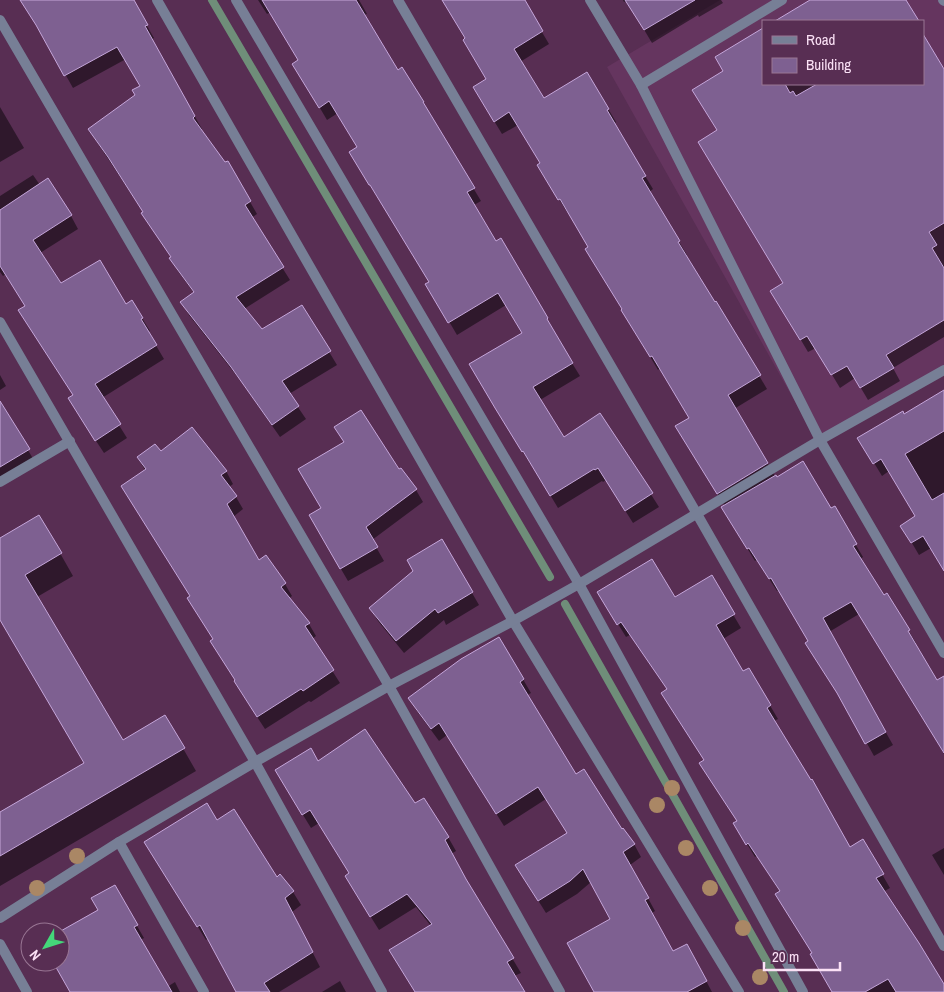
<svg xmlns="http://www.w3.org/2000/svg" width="944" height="992" viewBox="0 0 944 992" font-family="'Archivo Narrow',sans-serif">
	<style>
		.built { fill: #65355f; fill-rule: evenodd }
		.shadow { fill: #0007 }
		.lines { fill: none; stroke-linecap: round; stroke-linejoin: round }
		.stream { stroke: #6f8e79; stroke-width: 8 }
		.building { fill: #7e6091; stroke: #c5a6da }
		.minor { stroke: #777f96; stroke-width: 10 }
		.tree { fill: #aa8765 }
	</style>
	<rect width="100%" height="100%" fill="#582e53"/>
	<!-- built -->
	<path class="built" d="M720 0H944V366L816 439 607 67ZM763 21H923V84H763Z"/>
	<!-- shadow -->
	<g class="shadow">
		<path d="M21 0H132L154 38 151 40 202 129 200 130 225 164 227 162 257 214 251 218 290 280 244 309 262 331 302 307 337 365 289 394 306 419 280 437 240 380 189 315 182 303 194 293 178 271 171 258H172L150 226 143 214 144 213 89 130 136 95 141 86 126 59 73 88 43 35Z"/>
		<path d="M258 0H359L367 14 364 15 398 71 402 69 481 201 474 205 580 376 540 400 563 439 600 414 659 507 633 523 606 480 603 482 602 481 558 508 531 463H530L504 421 524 334 506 305 457 335 427 284 430 282 379 196 377 197 350 152 359 147 338 113 327 120 294 64 299 61 271 12 267 14Z"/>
		<path d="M443 0H523L549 44 520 62 543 100 587 73 616 122 614 124 653 189 649 192 687 255 685 256 714 304 716 303 767 389 734 409 775 476 831 510 834 508 863 557 860 559 883 596 886 595 916 643 914 645 944 691V754L937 740 859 614 829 632 893 745 874 756 810 641 779 590 777 591 757 560 755 561 730 520 725 506 685 440 691 418 660 368 658 370 630 323 590 247 568 211 567 212 546 178 542 164 518 125 502 134 482 101 488 80 467 39Z"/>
		<path d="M623 0H721L723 3 699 17 698 15 652 43 627 1 624 2Z"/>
		<path d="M812 0H904L917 21H777Z"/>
		<path d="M923 36 944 71V337L893 368 900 381 868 400 855 378 840 388 816 348 808 352 772 291 785 283 719 131 763 84H923Z"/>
		<path d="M0 107 24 148 0 162Z"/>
		<path d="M33 175 40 185 71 216 78 229 40 253 61 285 126 305 142 318 150 331 148 332 164 359 102 398 127 438 104 453 77 412 74 396 26 306 6 274 3 276 0 272V196Z"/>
		<path d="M0 375 6 386 0 390Z"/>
		<path d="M944 391V569L931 548 919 555 909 538 917 517 889 471 882 476 859 438 904 415Z"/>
		<path d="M0 403 35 462 0 482Z"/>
		<path d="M161 453 226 471 233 484 229 487 236 497 243 509 233 517 258 562 266 557 285 584 292 596 289 598 309 624 316 636 312 639 340 683 311 702 309 701 265 729 242 694 191 597 165 555 145 470 138 458Z"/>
		<path d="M416 490 423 502 372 540 384 561 348 581 310 516Z"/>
		<path d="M39 516 73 576 37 597 123 742 165 717 196 771 0 886V814L86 763 0 619V539Z"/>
		<path d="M442 541 479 605 446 625 444 620 404 653 378 621 370 608 415 572Z"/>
		<path d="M711 577 741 628 723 639 743 673 749 670 778 719 774 721 850 848 863 841 890 888 883 892 944 986V992H833L780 892 757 856 755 857 734 823 738 822 705 761 670 707 668 690 630 635 626 637 607 606 675 599Z"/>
		<path d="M499 638 531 693 527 695 575 775 634 844 641 857 630 865 655 911 652 913 673 953 694 958 712 992H596L612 920 591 882 577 894 546 913 524 878 568 833 546 799 504 826 447 735 439 741 417 711 410 698Z"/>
		<path d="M318 762 415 805 448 837 456 851 451 854 470 888 521 973 514 976 523 992H416L431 926 416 907 379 930 354 890 351 874 319 823 311 828 284 784Z"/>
		<path d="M217 821 277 879 293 892 301 905 292 912 320 967 279 992H237L209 938 206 940 154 856Z"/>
		<path d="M944 848V875L932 855Z"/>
		<path d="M114 886 144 938 140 940 167 987 175 982 180 992H72L54 962H60L100 910Z"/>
		<path d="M340 981 346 992H322Z"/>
	</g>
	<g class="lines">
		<!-- stream -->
		<g class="stream">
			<path d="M212 0 550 577"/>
			<path d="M565 604 784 992"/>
		</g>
	</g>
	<!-- building -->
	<g class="building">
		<path d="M20 0H134L148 25 145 26 195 116 193 118 225 162 228 161 251 201 245 205 284 267 236 297 262 329 302 305 331 351 282 381 299 406 272 425 231 367 180 302 194 292 169 258 171 257 141 213 143 212 108 157 88 129 135 95 132 90 140 86 117 47 64 76 36 25Z"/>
		<path d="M262 0H356L398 70 402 67 424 102H423L475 188 467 192 496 241 501 238 548 318 547 319 573 363 533 387 564 437 600 413 653 493 625 511 598 468 595 470 594 469 550 496 523 451 522 452 495 408 469 364 522 333 498 293 448 323 425 284 429 282 370 185H369L349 152 357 147 329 101 319 108 292 64 298 60Z"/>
		<path d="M442 0H525L543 31 514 49 544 98 587 72 609 109 607 110 646 176 642 178 680 241 678 242 715 302 716 301 761 375 728 395 768 463 717 494 675 426 689 418 652 356 650 357 621 310 622 309 585 249 588 247 560 199 558 200 537 165 540 163 509 112 494 122 473 87 486 79 463 40 465 38Z"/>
		<path d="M625 0H695L644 30Z"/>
		<path d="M810 0H906L919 21H775Z"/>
		<path d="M763 28V84H785L790 93 793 91 796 96 817 84H923V34L944 69V223L929 232 937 245 932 248 944 268V320L886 355 894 368 860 388 847 366 831 375 807 336 800 340 770 291 783 283 698 142 717 130 692 90 723 71 715 57Z"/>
		<path d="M48 178 72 215 33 240 61 283 100 260 126 304 132 300 143 318 141 319 157 345 95 384 121 424 95 441 68 398 73 395 18 310 25 306 0 266V210Z"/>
		<path d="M944 390V431L905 454 932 500 944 493V571L923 536 911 543 900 526 915 516 881 459 873 464 857 438 903 411 904 414Z"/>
		<path d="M0 401 30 449 0 467Z"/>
		<path d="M361 410 399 469 401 468 417 489 366 527 378 547 340 569 309 515 321 508 298 469 344 442 334 427Z"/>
		<path d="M192 427 227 471 221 475 237 496 227 504 259 560 266 555 286 583 281 587 310 623 305 626 334 670 303 691 301 689 257 717 234 681 235 680 210 641 213 639 187 598 190 596 121 486 146 469 137 457 155 444 161 451Z"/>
		<path d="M803 461 831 508 835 506 857 544 853 546 884 595 887 593 910 630 908 631 937 680 944 676V753L851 602 823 618 886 732 865 744 837 693 805 643 808 641 771 578 769 579 749 548 747 549 721 507 776 475 777 477Z"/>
		<path d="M39 515 62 553 25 575 123 740 165 715 185 748 0 856V812L84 763 0 620V538Z"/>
		<path d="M442 539 473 592 438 613 435 609 396 641 369 608 413 571 407 560Z"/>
		<path d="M652 559 675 597 712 575 735 614 716 625 743 671 749 668 771 705 767 708 811 780 812 779 850 847 863 839 884 874 876 878 919 943 944 984V992H896L888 979 865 992H832L810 954 812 953 775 894 780 891 748 843 746 845 733 823 737 821 699 763 704 760 661 693 667 689 621 622 617 625 597 592Z"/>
		<path d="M499 637 524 679 520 682 576 774 584 769 622 829 623 828 635 844 623 852 649 898 645 900 673 951 687 944 707 981 687 992H594L567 943 610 919 583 869 570 881 538 901 515 865 567 833 538 787 496 814 439 723 431 729 408 698 461 659Z"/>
		<path d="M365 729 415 803 424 798 449 837 445 840 466 879 514 958 507 962 525 992H415L389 950 432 924 407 894 370 917 345 876 349 873 310 810 302 815 275 770 311 748 318 761Z"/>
		<path d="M207 803 217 820 234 809 277 877 280 874 294 891 285 898 313 952 264 983 270 992H236L200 925 197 927 144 842Z"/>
		<path d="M115 885 138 925 134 927 172 992H70L53 962H60L59 932 98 910 91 898Z"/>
	</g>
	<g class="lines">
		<!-- minor -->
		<g class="minor">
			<path d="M157 0 513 621 739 992"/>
			<path d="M236 0 579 584 803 992"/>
			<path d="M398 0 697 514 944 946"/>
			<path d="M590 0 641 85 820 440 944 653"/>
			<path d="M943 0 944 1"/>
			<path d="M0 20 389 686 560 992"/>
			<path d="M641 85 782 0"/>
			<path d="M0 322 255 762 382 992"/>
			<path d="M0 482 70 441"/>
			<path d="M119 842 204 992"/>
			<path d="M0 918 119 842 255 762 389 686 513 621 579 584 820 440 944 370"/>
			<path d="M0 944 27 992"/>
		</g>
	</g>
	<!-- trees -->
	<g class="tree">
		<circle cx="672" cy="788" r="8"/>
		<circle cx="657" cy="805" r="8"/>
		<circle cx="686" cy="848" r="8"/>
		<circle cx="77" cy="856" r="8"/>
		<circle cx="37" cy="888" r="8"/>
		<circle cx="710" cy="888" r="8"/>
		<circle cx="743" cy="928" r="8"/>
		<circle cx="760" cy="977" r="8"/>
	</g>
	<!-- legend -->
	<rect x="762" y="20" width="162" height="65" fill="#582e53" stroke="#997694"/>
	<rect x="772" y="36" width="25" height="8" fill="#777f96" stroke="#997694"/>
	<text x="806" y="45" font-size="15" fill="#fbe1f6">Road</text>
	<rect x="772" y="58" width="25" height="15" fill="#7e6091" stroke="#997694"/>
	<text x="806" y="70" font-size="15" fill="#fbe1f6">Building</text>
	<!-- north arrow -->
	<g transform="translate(45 947) rotate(231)"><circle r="24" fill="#582e53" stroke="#997694"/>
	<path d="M0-4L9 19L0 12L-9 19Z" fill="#44d77a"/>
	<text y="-8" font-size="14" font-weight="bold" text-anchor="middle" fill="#fbe1f6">N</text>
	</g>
	<!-- scale -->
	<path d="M764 962v8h76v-8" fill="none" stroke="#fbe1f6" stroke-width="2.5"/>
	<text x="772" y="962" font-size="15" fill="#fbe1f6" stroke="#582e53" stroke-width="4" paint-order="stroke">20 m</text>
</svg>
